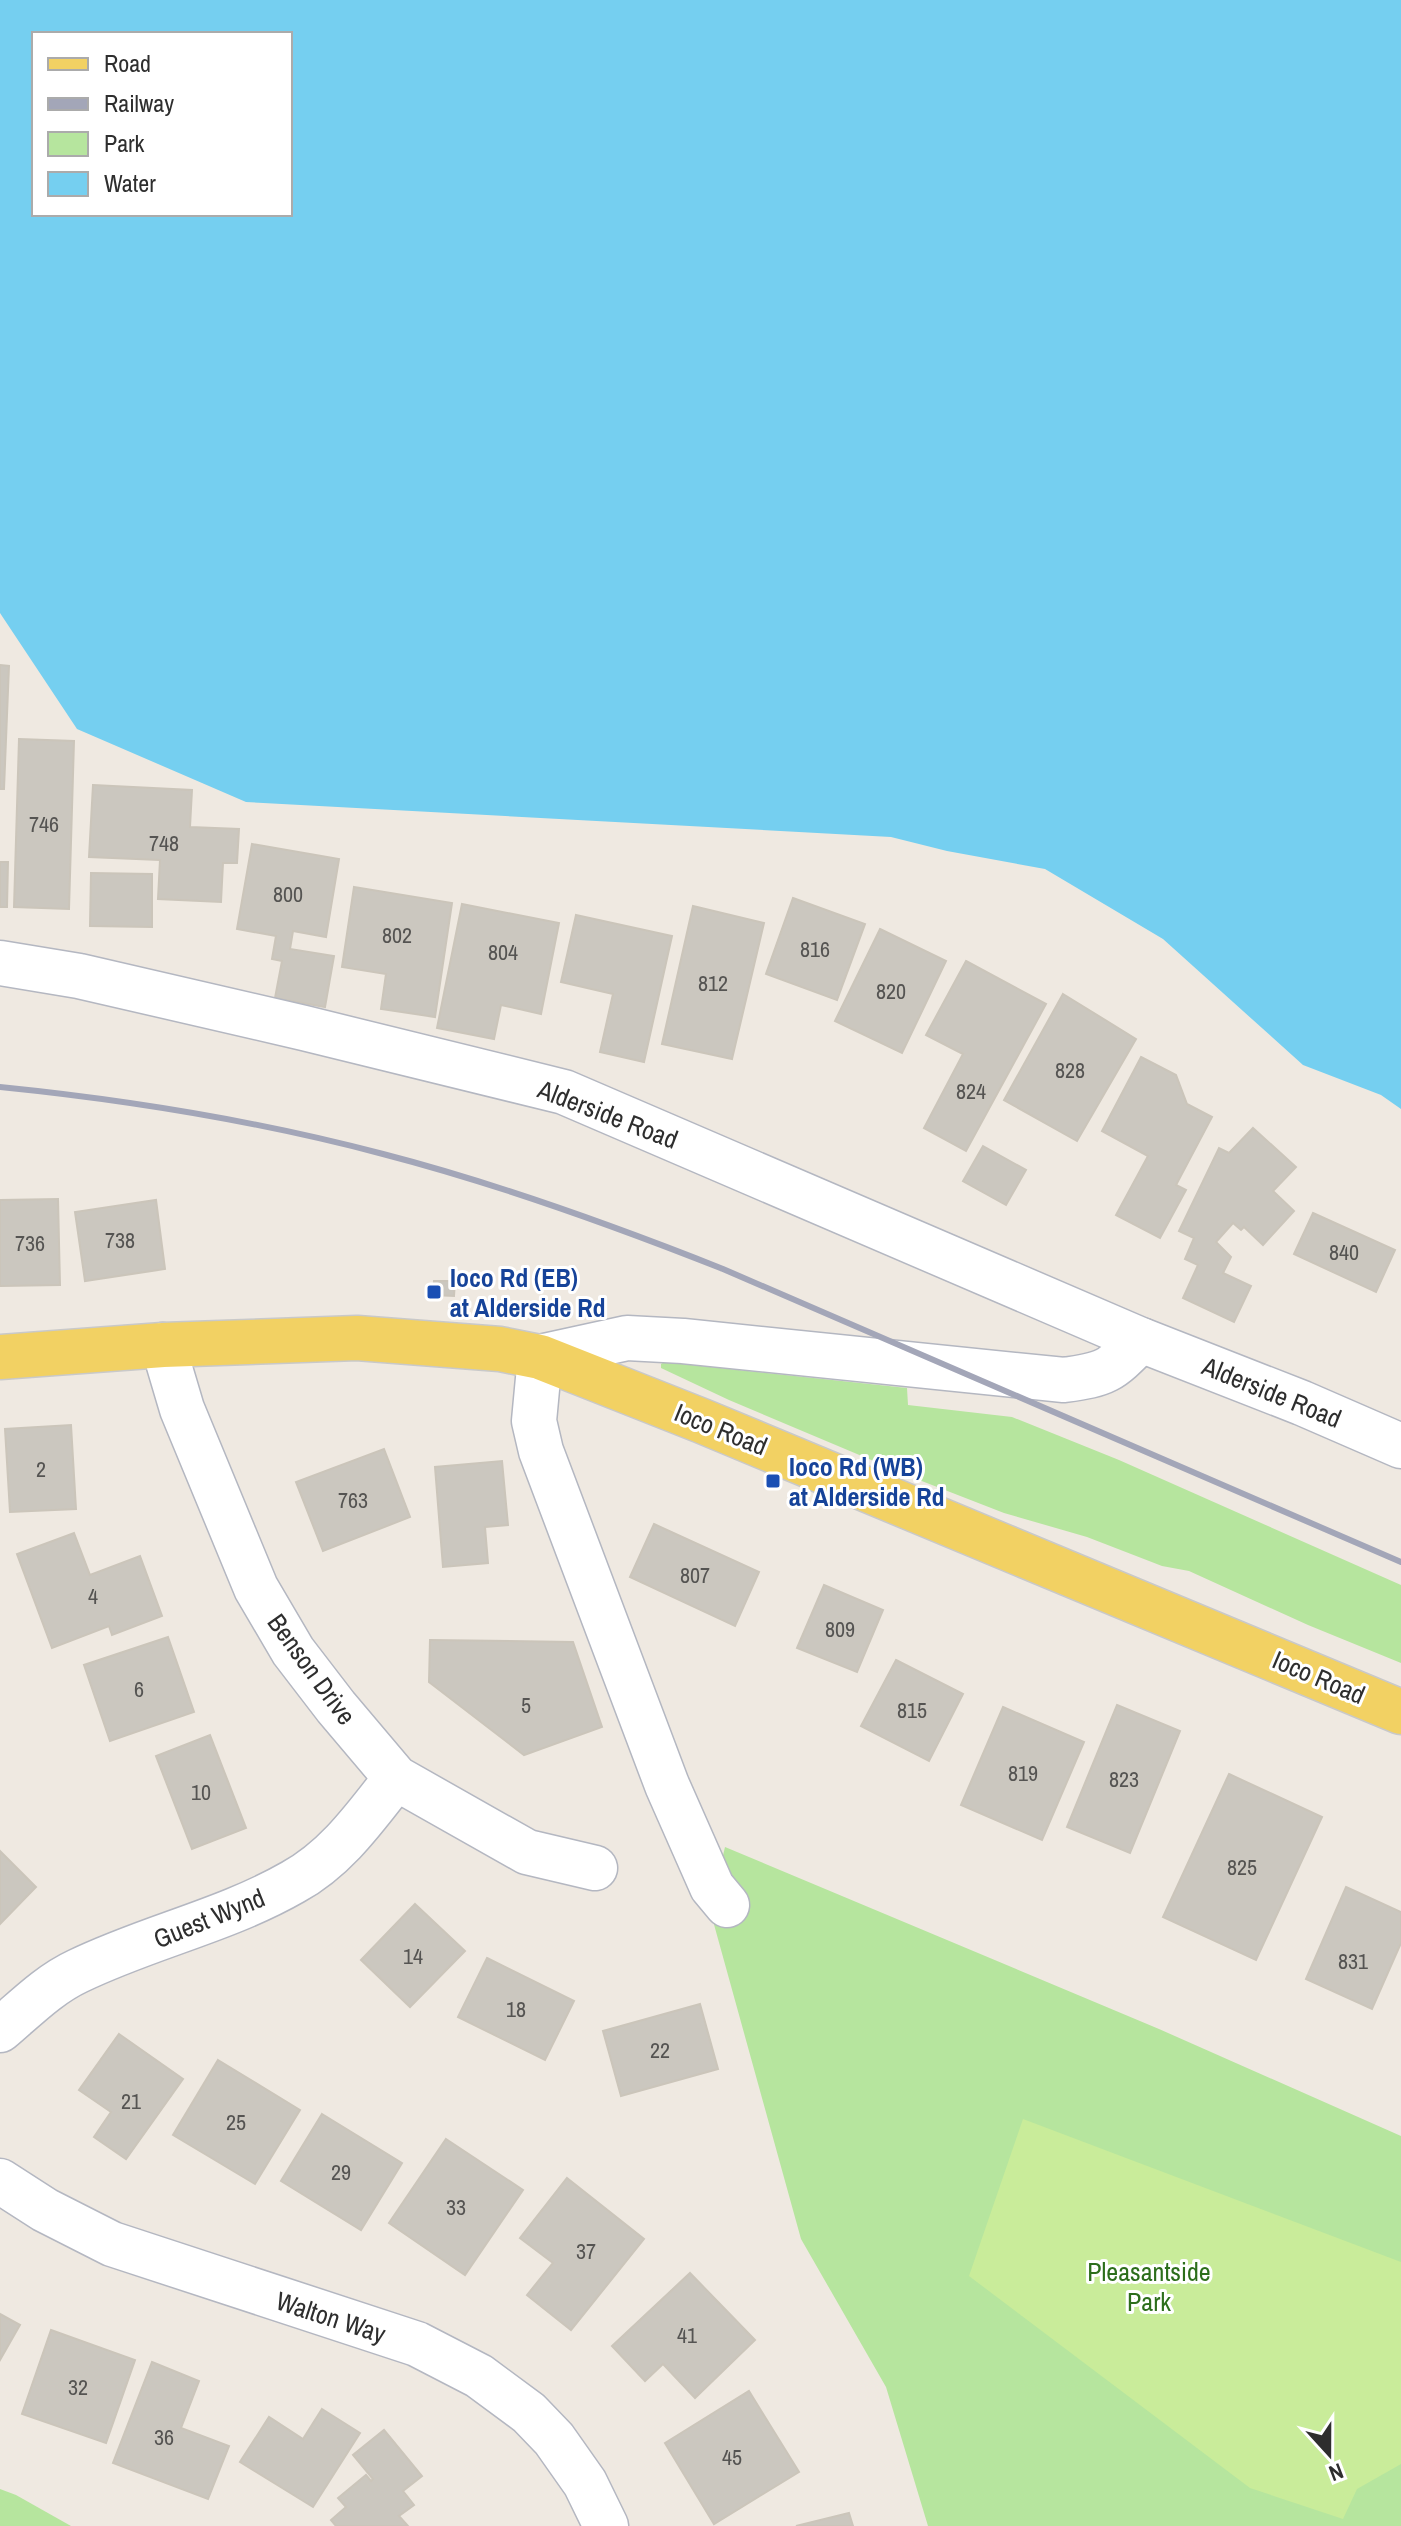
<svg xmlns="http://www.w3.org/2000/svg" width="1401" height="2526" viewBox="0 0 1401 2526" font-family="'Archivo Narrow',sans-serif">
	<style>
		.green { fill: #b6e59e }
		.pitch { fill: #c9ec9a }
		.water { fill: #75cff0; fill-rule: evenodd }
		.building { fill: #cbc7bf; stroke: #cbc5ba; stroke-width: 2 }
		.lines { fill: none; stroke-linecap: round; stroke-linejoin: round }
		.minor-casing { stroke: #b4b7c1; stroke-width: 47 }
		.major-casing { stroke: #c9c9c9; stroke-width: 47 }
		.minor { stroke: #fff; stroke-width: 44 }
		.major { stroke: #f2d163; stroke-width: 44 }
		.rail { stroke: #a3a6b8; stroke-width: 6 }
		.transit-dot { fill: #1a4fb4; stroke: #fff; stroke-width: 3 }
		.labels { text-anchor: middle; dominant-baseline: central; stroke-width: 6; stroke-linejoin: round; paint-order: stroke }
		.number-label { font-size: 22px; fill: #555452 }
		.street-label { font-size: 26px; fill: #2e2e2e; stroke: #fff }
		.transit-label { font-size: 26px; font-weight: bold; fill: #164399; stroke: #fff; text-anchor: start }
		.park-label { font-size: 26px; fill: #2c6e1b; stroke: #fff }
	</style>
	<rect width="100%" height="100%" fill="#efe9e1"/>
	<!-- green -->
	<g class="green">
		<path d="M664 1362 907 1388 908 1405 1012 1417 1119 1460 1401 1585V1663L1308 1625 1189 1571 1162 1566 1087 1537 1004 1513 914 1478 729 1400 661 1368V1364Z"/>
		<path d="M725 1847 1159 2029 1401 2136V2526H928L886 2387 801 2239 710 1910Z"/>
		<path d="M0 2489 16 2495 71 2526H0Z"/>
	</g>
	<!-- pitch -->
	<path class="pitch" d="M1023 2119 1401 2262V2464L1357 2489 1343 2519 1250 2488 969 2276Z"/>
	<!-- water -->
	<path class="water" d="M0 0H1401V1109L1381 1095 1303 1065 1163 939 1045 869 947 851 891 837 246 802 77 729 0 613ZM34 34H290V214H34Z"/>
	<!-- building -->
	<g class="building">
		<path d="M0 665 9 666 4 789H0Z"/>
		<path d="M19 739 74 741 69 909 14 907Z"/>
		<path d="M93 785 192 790 190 827 239 829 237 863H223L221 902 158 899 160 860 89 857Z"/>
		<path d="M252 844 339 859 326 937 293 931 290 949 334 956 325 1007 275 998 282 961 272 959 276 936 237 929Z"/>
		<path d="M0 862H8L7 907H0Z"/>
		<path d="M91 873 152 874V927L90 926Z"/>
		<path d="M354 887 452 903 435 1017 381 1009 386 974 342 967Z"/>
		<path d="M793 898 865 924 837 1000 766 974Z"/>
		<path d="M462 904 559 923 541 1014 501 1005 494 1039 437 1028Z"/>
		<path d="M693 906 764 923 732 1059 662 1044Z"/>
		<path d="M576 915 672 936 644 1062 600 1052 613 994 561 982Z"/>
		<path d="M880 929 946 961 902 1053 835 1021Z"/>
		<path d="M966 961 1046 1004 966 1151 924 1128 963 1054 926 1035Z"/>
		<path d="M1063 994 1136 1039 1077 1141 1004 1100Z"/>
		<path d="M1141 1057 1176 1075 1187 1104 1212 1117 1176 1185 1186 1190 1160 1238 1116 1215 1148 1156 1102 1131Z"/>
		<path d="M1253 1128 1296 1167 1273 1191 1294 1211 1263 1245 1244 1227 1241 1230 1233 1223 1216 1242 1231 1257 1223 1273 1251 1286 1234 1322 1183 1298 1198 1265 1185 1259 1194 1238 1179 1231 1219 1148 1229 1153Z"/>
		<path d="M983 1146 1026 1170 1006 1205 963 1181Z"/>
		<path d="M58 1199 60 1285 0 1286V1200Z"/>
		<path d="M156 1200 165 1269 85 1281 75 1212Z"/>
		<path d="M1313 1213 1395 1250 1376 1292 1294 1254Z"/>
		<path d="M434 1281H455L454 1296 433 1295Z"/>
		<path d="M71 1425 76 1509 10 1512 5 1429Z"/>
		<path d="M384 1449 410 1517 323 1551 296 1482Z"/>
		<path d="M502 1461 508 1525 485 1527 488 1563 443 1567 435 1467Z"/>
		<path d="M654 1524 759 1572 735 1626 630 1577Z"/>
		<path d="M74 1533 90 1575 140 1556 162 1616 112 1635 109 1626 52 1648 17 1554Z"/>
		<path d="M824 1585 883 1610 857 1672 797 1648Z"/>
		<path d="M168 1637 194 1712 110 1741 84 1665Z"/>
		<path d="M430 1640 573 1642 602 1727 524 1755 429 1682Z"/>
		<path d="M896 1660 963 1694 929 1761 861 1726Z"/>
		<path d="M1117 1705 1180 1731 1130 1853 1067 1827Z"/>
		<path d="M1003 1707 1084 1742 1042 1840 961 1805Z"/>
		<path d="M210 1735 246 1828 192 1849 156 1756Z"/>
		<path d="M1229 1774 1322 1817 1256 1960 1163 1917Z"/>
		<path d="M0 1851 36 1887 0 1924Z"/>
		<path d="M1346 1887 1401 1912V1943L1372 2009 1306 1979Z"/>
		<path d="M415 1904 465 1951 410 2007 361 1960Z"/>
		<path d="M487 1958 574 2001 545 2060 458 2017Z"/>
		<path d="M700 2004 718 2069 621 2096 603 2031Z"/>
		<path d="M119 2034 183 2079 126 2159 94 2137 111 2112 79 2090Z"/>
		<path d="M218 2060 300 2110 255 2184 173 2135Z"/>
		<path d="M322 2114 402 2163 361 2230 281 2181Z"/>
		<path d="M446 2139 523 2190 465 2275 389 2223Z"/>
		<path d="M567 2178 644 2239 571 2330 527 2295 553 2263 520 2238Z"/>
		<path d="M690 2273 755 2340 695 2398 663 2364 645 2381 612 2346Z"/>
		<path d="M0 2314 20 2325 0 2360Z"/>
		<path d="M51 2330 135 2360 106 2443 22 2414Z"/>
		<path d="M152 2362 199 2381 181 2428 229 2446 208 2499 113 2463Z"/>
		<path d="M749 2391 799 2472 714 2524 665 2443Z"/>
		<path d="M322 2409 360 2433 313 2507 240 2462 269 2417 303 2439Z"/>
		<path d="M384 2430 422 2476 403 2491 414 2505 399 2516 408 2526H336L331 2520 346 2507 338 2498 366 2475 371 2481 373 2479 353 2455Z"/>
		<path d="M849 2513 853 2526H796Z"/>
	</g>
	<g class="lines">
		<defs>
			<g id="minor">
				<path d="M0 963 79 976 304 1028 564 1092 1141 1340 1302 1403 1401 1446"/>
				<path d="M163 1345 182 1409 256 1588 293 1651 336 1707 396 1778 527 1852 595 1868"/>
				<path d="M727 1905 712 1887 667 1785 541 1451 534 1421 540 1357 627 1338 683 1341 1064 1380C1108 1374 1110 1371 1141 1340"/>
				<path d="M0 2030C25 2009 48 1985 78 1971 148 1937 225 1921 293 1882 337 1858 366 1816 396 1778"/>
				<path d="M0 2181 45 2210 112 2244 417 2344 479 2376 529 2413 554 2439 585 2483 606 2526"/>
			</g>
			<path id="major" d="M0 1357 163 1345 357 1338 500 1349 540 1357 702 1421 1401 1712"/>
		</defs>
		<!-- minor casing -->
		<use href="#minor" class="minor-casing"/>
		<!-- major casing -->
		<use href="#major" class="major-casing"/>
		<!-- minor -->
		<use href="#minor" class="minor"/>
		<!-- major -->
		<use href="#major" class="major"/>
		<!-- rail -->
		<path class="rail" d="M0 1087C129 1100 258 1121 383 1154 499 1184 612 1225 723 1269L1401 1562"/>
	</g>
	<!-- markers -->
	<g class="transit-dot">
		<rect x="426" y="1284" width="16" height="16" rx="4"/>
		<rect x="765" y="1473" width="16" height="16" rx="4"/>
	</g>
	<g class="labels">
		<!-- number labels -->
		<g class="number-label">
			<text x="44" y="824">746</text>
			<text x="164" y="843">748</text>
			<text x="288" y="894">800</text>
			<text x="397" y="935">802</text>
			<text x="815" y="949">816</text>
			<text x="503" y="952">804</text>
			<text x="713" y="983">812</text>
			<text x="891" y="991">820</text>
			<text x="1070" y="1070">828</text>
			<text x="971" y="1091">824</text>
			<text x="120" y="1240">738</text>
			<text x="30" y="1243">736</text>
			<text x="1344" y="1252">840</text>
			<text x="41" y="1469">2</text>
			<text x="353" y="1500">763</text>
			<text x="695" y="1575">807</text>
			<text x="93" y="1596">4</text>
			<text x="840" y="1629">809</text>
			<text x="139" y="1689">6</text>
			<text x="526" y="1705">5</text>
			<text x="912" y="1710">815</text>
			<text x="1023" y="1773">819</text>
			<text x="1124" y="1779">823</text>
			<text x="201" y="1792">10</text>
			<text x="1242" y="1867">825</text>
			<text x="413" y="1956">14</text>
			<text x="1353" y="1961">831</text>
			<text x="516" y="2009">18</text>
			<text x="660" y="2050">22</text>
			<text x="131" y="2101">21</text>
			<text x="236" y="2122">25</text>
			<text x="341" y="2172">29</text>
			<text x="456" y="2207">33</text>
			<text x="586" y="2251">37</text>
			<text x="687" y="2335">41</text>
			<text x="78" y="2387">32</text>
			<text x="164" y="2437">36</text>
			<text x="732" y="2457">45</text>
		</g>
		<!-- street labels -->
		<g class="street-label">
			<text transform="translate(608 1114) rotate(21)">Alderside Road</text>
			<text transform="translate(1272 1392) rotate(22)">Alderside Road</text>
			<text transform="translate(721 1429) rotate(22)">Ioco Road</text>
			<text transform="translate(312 1669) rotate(54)">Benson Drive</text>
			<text transform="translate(1319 1677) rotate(23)">Ioco Road</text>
			<text transform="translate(209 1918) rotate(-22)">Guest Wynd</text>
			<text transform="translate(331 2317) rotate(18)">Walton Way</text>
		</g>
		<!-- transit labels -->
		<g class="transit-label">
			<text x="450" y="1277">Ioco Rd (EB)<tspan x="450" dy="30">at Alderside Rd</tspan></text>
			<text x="789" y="1466">Ioco Rd (WB)<tspan x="789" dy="30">at Alderside Rd</tspan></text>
		</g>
		<!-- park labels -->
		<g class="park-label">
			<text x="1149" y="2271">Pleasantside<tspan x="1149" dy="30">Park</tspan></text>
		</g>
	</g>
	<!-- legend -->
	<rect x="32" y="32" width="260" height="184" fill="#ffffff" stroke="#ababab" stroke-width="2"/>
	<rect x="48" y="58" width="40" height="12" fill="#f2d163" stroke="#ababab" stroke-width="2"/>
	<text x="104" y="72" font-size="24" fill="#2e2e2e">Road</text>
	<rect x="48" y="98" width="40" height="12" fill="#a3a6b8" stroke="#ababab" stroke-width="2"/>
	<text x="104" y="112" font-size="24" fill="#2e2e2e">Railway</text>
	<rect x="48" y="132" width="40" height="24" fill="#b6e59e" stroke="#ababab" stroke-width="2"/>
	<text x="104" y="152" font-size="24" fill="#2e2e2e">Park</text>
	<rect x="48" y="172" width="40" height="24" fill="#75cff0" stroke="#ababab" stroke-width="2"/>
	<text x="104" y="192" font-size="24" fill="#2e2e2e">Water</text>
	<!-- north arrow -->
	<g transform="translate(1329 2454) rotate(159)" stroke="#ffffff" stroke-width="6" paint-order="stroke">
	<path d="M0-6L14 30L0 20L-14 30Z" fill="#2e2e2e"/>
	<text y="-12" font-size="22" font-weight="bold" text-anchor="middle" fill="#2e2e2e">N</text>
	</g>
</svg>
